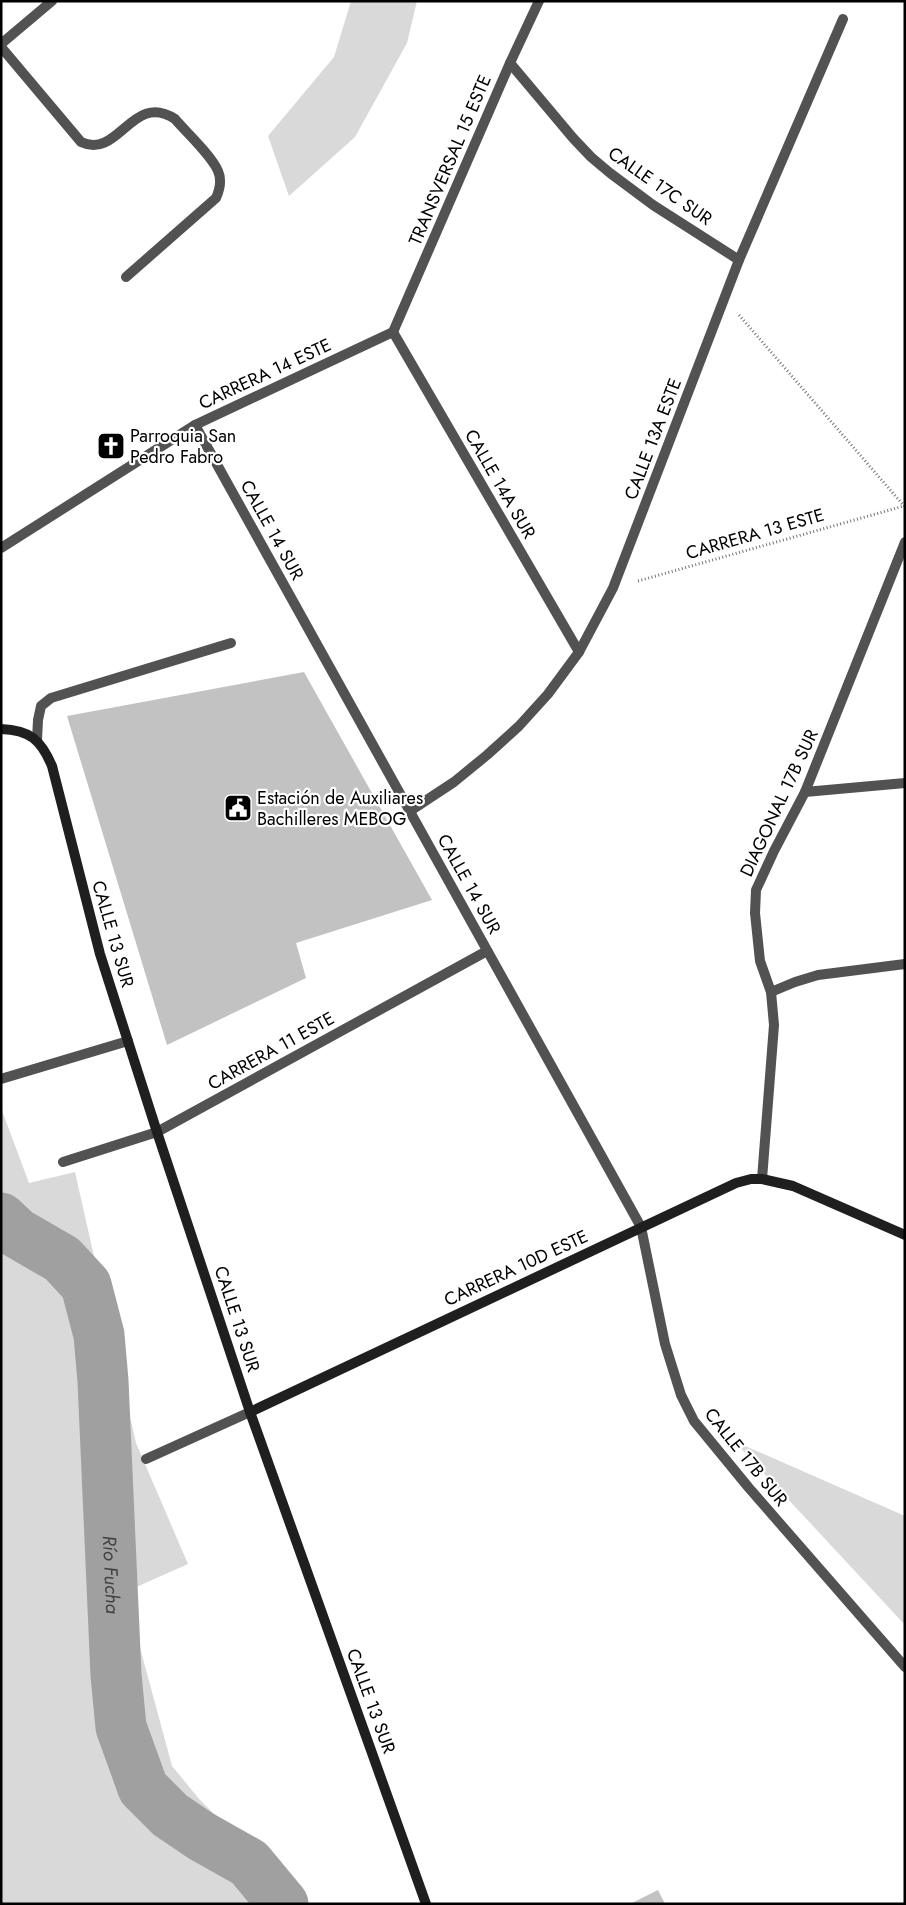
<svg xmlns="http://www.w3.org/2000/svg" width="906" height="1905" viewBox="0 0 906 1905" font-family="Jost,sans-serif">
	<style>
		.green { fill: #d9d9d9 }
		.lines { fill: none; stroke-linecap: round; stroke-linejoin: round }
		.river { stroke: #a0a0a0; stroke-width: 51 }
		.building { fill: #c2c2c2 }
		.path { stroke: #747474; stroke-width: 3; stroke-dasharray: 1 2.5; stroke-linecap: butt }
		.lane { stroke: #525252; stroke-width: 10 }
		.street { stroke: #525252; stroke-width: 10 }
		.secondary { stroke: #1f1f1f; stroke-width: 10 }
		.labels { text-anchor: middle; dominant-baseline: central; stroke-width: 4.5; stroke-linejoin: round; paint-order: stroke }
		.street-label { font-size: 18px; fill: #000; stroke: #fff }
		.poi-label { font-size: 18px; fill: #000; stroke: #fff; text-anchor: start }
		.water-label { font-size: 19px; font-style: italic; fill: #414141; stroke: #fff }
	</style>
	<rect width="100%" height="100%" fill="#fff"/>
	<!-- green -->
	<g class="green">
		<path d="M351 1H417L407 43 355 137 289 196 268 136 334 57Z"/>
		<path d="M1 1108 29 1183 75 1172 136 1443 188 1564 125 1592 172 1766 200 1800 305 1904H1Z"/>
		<path d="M734 1441 905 1516V1625Z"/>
	</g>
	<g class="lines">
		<!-- river -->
		<path class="river" id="s1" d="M1 1218 17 1233 62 1259 86 1285 99 1335 103 1381 116 1675 121 1727 143 1788 170 1815 201 1836 249 1863 283 1904"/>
	</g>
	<!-- building -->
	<g class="building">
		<path d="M304 672 432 900 296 943 306 978 167 1045 67 716Z"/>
		<path d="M658 1890 665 1904H630Z"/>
	</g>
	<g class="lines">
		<!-- path -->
		<g class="path">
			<path d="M739 315 905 507"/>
			<path d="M638 581 904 506"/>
		</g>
		<!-- lane -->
		<g class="lane">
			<path d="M1 44 52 1"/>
			<path d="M1 47 81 142C119 160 132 91 175 119 186 132 212 156 218 171 222 180 220 189 216 198L126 277"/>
			<path d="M37 740 38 720 41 706 51 698 231 643"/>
			<path d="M1 1079 128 1041"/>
		</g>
		<!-- street -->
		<g class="street">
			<path d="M510 63 573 138 591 157 610 173 653 205 739 260"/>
			<path d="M393 332 579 652"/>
			<path d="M393 332 510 63 539 1"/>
			<path d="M195 425 641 1227 665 1344 681 1395 694 1421 749 1488 905 1667"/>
			<path d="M1 548 195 425 393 332"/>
			<path d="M805 792 905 783"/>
			<path d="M410 811 454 782 487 755 519 726 548 694 579 652 613 588 739 260 843 19"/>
			<path d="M771 992 795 982 818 975 905 964"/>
			<path d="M63 1162 157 1132 487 951"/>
			<path d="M762 1179 774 1025 771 992 760 961 755 913 756 890 774 851 805 792 905 542"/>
			<path d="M146 1459 250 1412"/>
		</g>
		<!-- secondary -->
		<g class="secondary">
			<path d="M1 729C30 730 41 740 52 766L100 954 157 1132 250 1412 426 1904"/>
			<path d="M250 1412 736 1183 751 1179H762L793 1186 905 1235"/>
		</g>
	</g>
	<!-- icons -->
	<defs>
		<symbol id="church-square" viewBox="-11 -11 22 22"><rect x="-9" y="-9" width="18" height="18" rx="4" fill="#000" stroke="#fff"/><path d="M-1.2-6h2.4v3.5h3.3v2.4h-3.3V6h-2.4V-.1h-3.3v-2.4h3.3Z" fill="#fff"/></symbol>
		<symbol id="civic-square" viewBox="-11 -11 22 22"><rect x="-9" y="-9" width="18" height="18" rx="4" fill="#000" stroke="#fff"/><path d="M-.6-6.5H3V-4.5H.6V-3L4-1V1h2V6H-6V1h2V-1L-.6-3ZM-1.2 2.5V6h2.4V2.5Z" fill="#fff"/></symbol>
	</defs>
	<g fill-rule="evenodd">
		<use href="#church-square" x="95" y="430" width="32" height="32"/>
		<use href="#civic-square" x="222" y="792" width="32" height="32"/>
	</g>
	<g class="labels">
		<!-- street labels -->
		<g class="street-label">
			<text transform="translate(450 160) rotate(-67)">TRANSVERSAL 15 ESTE</text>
			<text transform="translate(660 186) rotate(35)">CALLE 17C SUR</text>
			<text transform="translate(265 374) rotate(-25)">CARRERA 14 ESTE</text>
			<text transform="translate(653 439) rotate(-69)">CALLE 13A ESTE</text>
			<text transform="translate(500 484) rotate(60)">CALLE 14A SUR</text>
			<text transform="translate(272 530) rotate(61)">CALLE 14 SUR</text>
			<text transform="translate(755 534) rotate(-16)">CARRERA 13 ESTE</text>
			<text transform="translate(779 803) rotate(-65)">DIAGONAL 17B SUR</text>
			<text transform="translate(469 884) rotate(61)">CALLE 14 SUR</text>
			<text transform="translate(113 934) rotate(74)">CALLE 13 SUR</text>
			<text transform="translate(271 1051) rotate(-29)">CARRERA 11 ESTE</text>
			<text transform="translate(516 1268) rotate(-25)">CARRERA 10D ESTE</text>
			<text transform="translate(237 1319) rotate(72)">CALLE 13 SUR</text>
			<text transform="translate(746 1457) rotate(51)">CALLE 17B SUR</text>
			<text transform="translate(371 1701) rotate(70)">CALLE 13 SUR</text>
		</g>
		<!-- poi labels -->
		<g class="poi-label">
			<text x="130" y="436">Parroquia San<tspan x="130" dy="21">Pedro Fabro</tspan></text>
			<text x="257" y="798">Estación de Auxiliares<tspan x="257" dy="21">Bachilleres MEBOG</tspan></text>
		</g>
		<!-- water labels -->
		<g class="water-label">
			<text stroke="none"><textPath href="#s1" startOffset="401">Río Fucha</textPath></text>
		</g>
	</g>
	<!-- border -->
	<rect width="906" height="1905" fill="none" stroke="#000000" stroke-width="5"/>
</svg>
